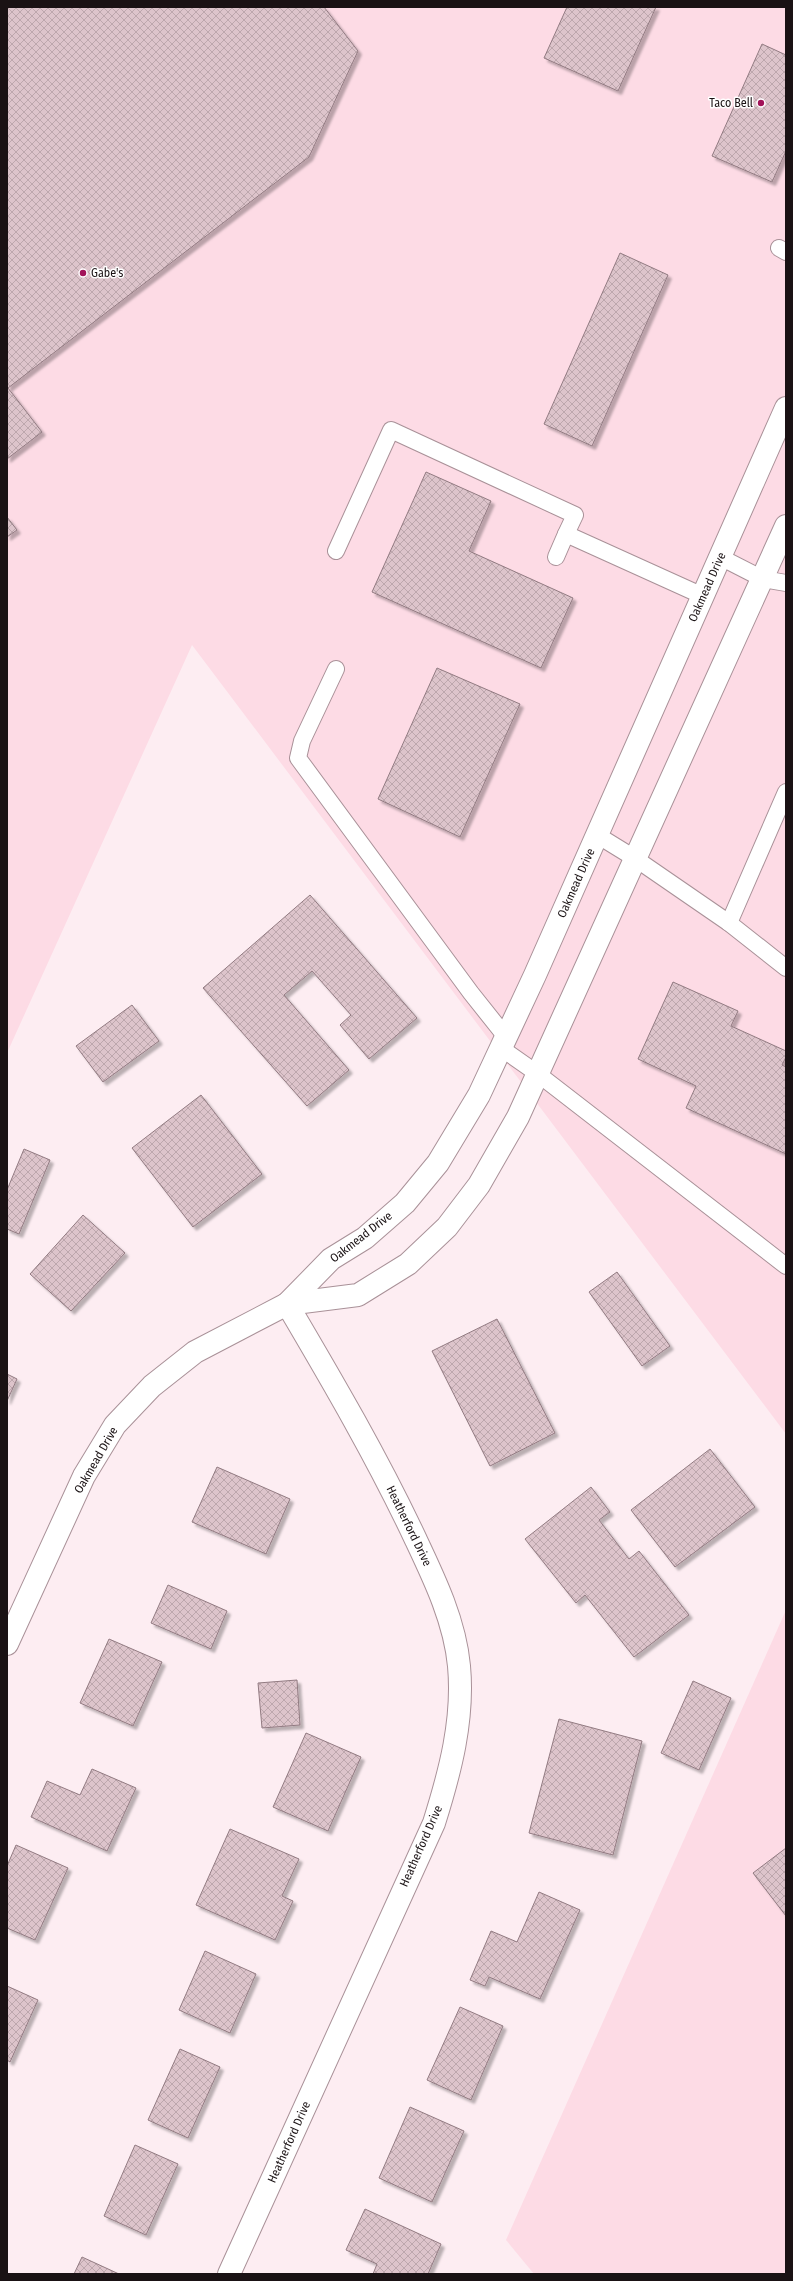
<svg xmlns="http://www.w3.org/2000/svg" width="793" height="2281" viewBox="0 0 793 2281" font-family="'Fira Sans Condensed',sans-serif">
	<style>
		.built { fill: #fddbe5 }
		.building { fill: url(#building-cross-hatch); stroke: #927b82; filter: url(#shadow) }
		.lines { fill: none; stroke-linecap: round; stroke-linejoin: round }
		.lane-casing { stroke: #a99198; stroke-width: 18 }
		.street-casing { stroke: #a99198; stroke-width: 24 }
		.lane { stroke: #fff; stroke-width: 16 }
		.street { stroke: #fff; stroke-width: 22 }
		.poi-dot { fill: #a21359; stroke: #fff; stroke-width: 1.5 }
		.labels { text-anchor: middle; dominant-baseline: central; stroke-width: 3; stroke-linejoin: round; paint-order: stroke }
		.poi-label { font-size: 12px; fill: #1a1214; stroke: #fff; text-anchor: end }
		.street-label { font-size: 12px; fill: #1a1214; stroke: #fff }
	</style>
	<defs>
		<pattern id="building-cross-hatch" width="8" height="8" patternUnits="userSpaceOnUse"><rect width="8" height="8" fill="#ddc4cb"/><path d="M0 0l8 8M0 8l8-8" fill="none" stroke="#bda7ad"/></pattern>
		<filter id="shadow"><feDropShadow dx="3.5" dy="3.5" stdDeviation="1" flood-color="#0004"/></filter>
	</defs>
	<rect width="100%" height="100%" fill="#fdedf2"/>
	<!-- built -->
	<g class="built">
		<path d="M7 7H786V1434L192 645 7 1053Z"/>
		<path d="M786 1610V2274H534L506 2240Z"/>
	</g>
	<!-- building -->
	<g class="building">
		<path d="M7 7H324L358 51 309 157 8 388 42 432 7 459Z"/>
		<path d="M567 7H656L618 91 544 58Z"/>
		<path d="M762 44 786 55V151L772 182 712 156Z"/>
		<path d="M620 253 668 275 592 446 544 424Z"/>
		<path d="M426 472 491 501 469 551 573 598 541 668 372 592Z"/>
		<path d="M7 517 17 530 7 537Z"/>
		<path d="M437 668 520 704 460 837 378 799Z"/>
		<path d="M310 895 417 1018 369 1059 340 1025 351 1015 312 971 284 995 349 1070 307 1106 203 988Z"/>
		<path d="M673 982 738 1011 731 1026 786 1051V1057L782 1065 786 1067V1154L686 1108 696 1086 638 1059Z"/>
		<path d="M132 1005 159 1041 103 1082 76 1046Z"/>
		<path d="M201 1095 262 1174 193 1227 132 1148Z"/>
		<path d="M24 1149 50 1160 19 1234 7 1229V1190Z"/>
		<path d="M83 1215 125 1253 71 1311 30 1274Z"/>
		<path d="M617 1272 670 1346 642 1366 589 1292Z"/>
		<path d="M497 1319 555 1433 490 1466 432 1351Z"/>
		<path d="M7 1374 17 1379 7 1401Z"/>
		<path d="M710 1449 755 1507 675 1567 631 1510Z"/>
		<path d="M217 1467 290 1499 266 1554 192 1522Z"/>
		<path d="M591 1487 610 1512 599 1520 629 1559 639 1551 689 1615 634 1657 585 1595 576 1603 525 1539Z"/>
		<path d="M168 1585 227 1611 211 1649 151 1623Z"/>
		<path d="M109 1639 162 1662 133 1726 80 1703Z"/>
		<path d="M297 1680 300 1725 262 1728 258 1683Z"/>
		<path d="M693 1681 731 1698 699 1770 661 1753Z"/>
		<path d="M559 1719 642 1741 613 1855 529 1833Z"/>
		<path d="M306 1733 361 1757 328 1831 273 1807Z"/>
		<path d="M92 1769 136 1788 107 1851 31 1817 47 1781 80 1795Z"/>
		<path d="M230 1829 299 1859 282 1896 293 1901 275 1940 196 1905Z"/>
		<path d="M16 1845 68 1868 35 1940 7 1928V1866Z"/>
		<path d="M786 1848V1916L753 1873Z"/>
		<path d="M539 1892 580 1910 540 1999 489 1977 485 1986 470 1980 491 1931 517 1942Z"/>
		<path d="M205 1951 256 1974 230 2033 179 2010Z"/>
		<path d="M7 1986 38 2000 10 2062 7 2060Z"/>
		<path d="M460 2007 503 2026 471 2100 427 2080Z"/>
		<path d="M180 2049 220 2067 188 2138 148 2120Z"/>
		<path d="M410 2107 464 2131 432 2202 379 2178Z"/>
		<path d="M135 2145 178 2164 146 2235 104 2216Z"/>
		<path d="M365 2209 441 2244 428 2274H373L377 2264 346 2250Z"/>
		<path d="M82 2257 119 2274H74Z"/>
	</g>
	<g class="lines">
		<defs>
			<g id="lane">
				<path d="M779 248 786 252"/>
				<path d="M336 551 391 430 575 515 566 534"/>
				<path d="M556 557 566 534 703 596"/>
				<path d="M720 557 763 579 786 583"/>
				<path d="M336 669 302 741 298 758 471 993 506 1037"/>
				<path d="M597 835 636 859 729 923 786 968"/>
				<path d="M729 923 786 792"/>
				<path d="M501 1048 538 1074 786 1266"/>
			</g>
			<g id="street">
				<path d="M287 1304 358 1295 408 1264 447 1227 479 1185 518 1117 786 526"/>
				<path d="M7 1644 84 1476 115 1425 152 1386 195 1352 287 1304 331 1259 365 1238 405 1203 438 1163 479 1095 535 975 786 408"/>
				<path d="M229 2274 434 1823C450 1772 464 1720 459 1666 455 1622 435 1580 416 1540 378 1459 333 1382 287 1304"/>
			</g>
		</defs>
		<!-- lane casing -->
		<use href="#lane" class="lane-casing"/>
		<!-- street casing -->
		<use href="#street" class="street-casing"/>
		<!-- lane -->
		<use href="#lane" class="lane"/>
		<!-- street -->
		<use href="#street" class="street"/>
	</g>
	<!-- markers -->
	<g class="poi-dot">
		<circle cx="761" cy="103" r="4"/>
		<circle cx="83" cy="273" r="4"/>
	</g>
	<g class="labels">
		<!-- poi labels -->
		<g class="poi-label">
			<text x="753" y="103">Taco Bell</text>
			<text x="91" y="273" text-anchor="start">Gabe's</text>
		</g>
		<!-- street labels -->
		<g class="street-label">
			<text transform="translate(707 587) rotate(-66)">Oakmead Drive</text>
			<text transform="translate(576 883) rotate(-66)">Oakmead Drive</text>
			<text transform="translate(361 1237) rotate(-38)">Oakmead Drive</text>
			<text transform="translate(96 1460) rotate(-60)">Oakmead Drive</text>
			<text transform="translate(409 1526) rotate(64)">Heatherford Drive</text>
			<text transform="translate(421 1846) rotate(-66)">Heatherford Drive</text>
			<text transform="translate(289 2142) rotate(-66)">Heatherford Drive</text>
		</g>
	</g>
	<!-- border -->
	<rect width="793" height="2281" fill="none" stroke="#1a1214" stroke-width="16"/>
</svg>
